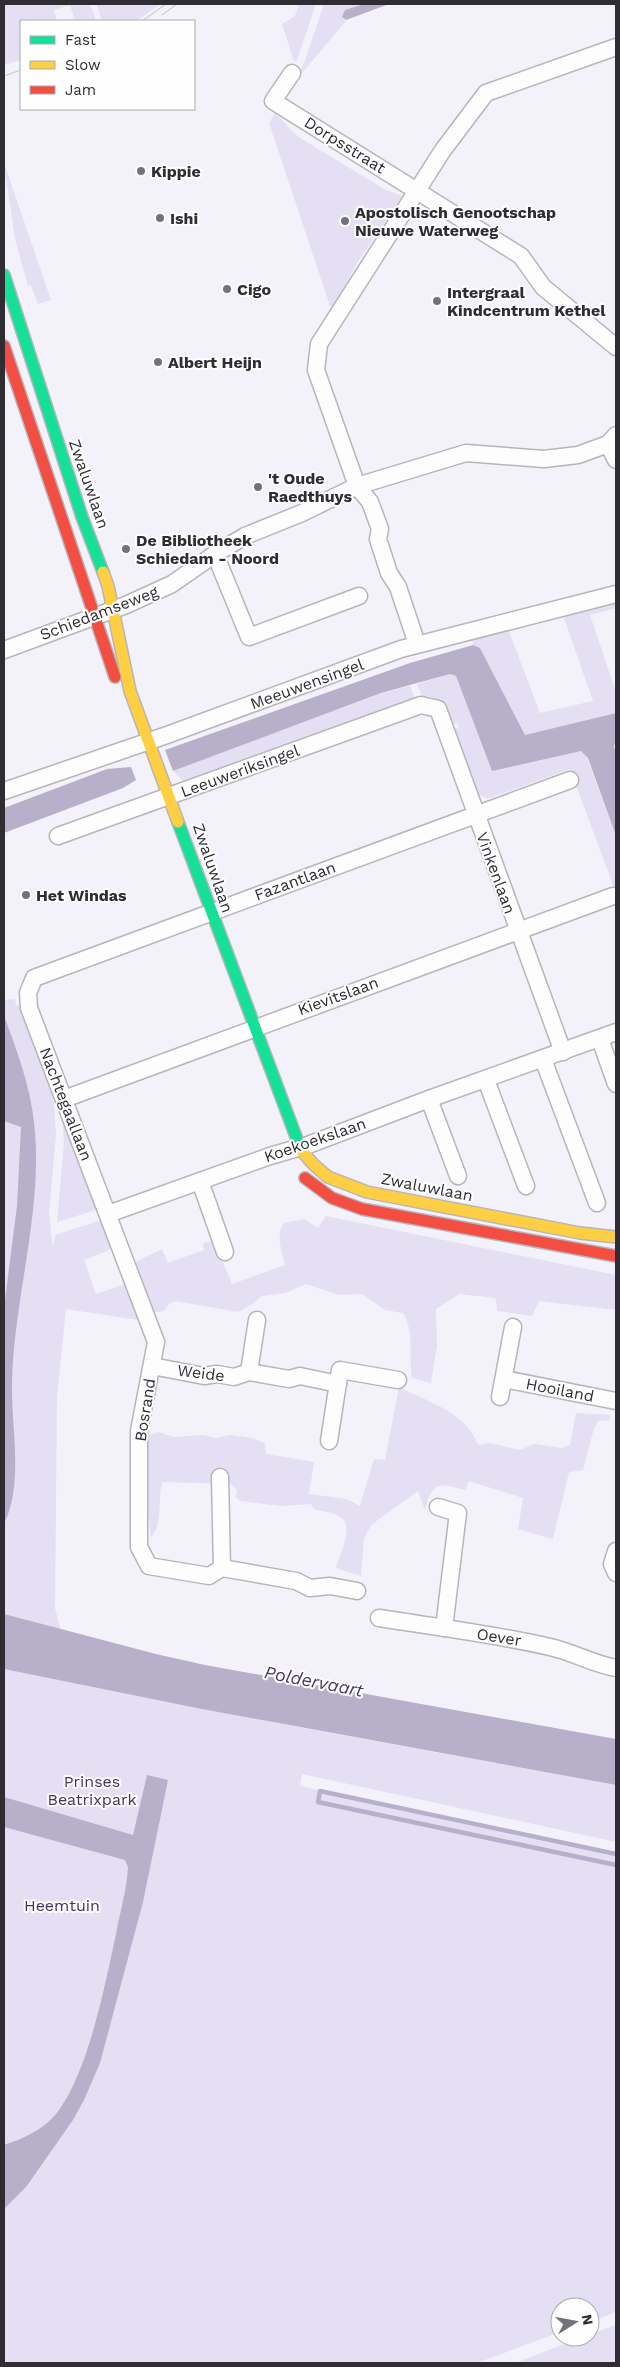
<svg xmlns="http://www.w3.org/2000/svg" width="620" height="2367" viewBox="0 0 620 2367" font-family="'Work Sans',sans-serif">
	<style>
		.green { fill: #e4dff2 }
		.water { fill: #b8b0ca }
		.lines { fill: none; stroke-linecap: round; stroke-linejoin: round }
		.stream { stroke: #b8b0ca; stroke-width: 4.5 }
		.street-casing { stroke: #b6b5bb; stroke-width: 19 }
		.fast-casing { stroke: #b6b5bb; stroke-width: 14 }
		.slow-casing { stroke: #b6b5bb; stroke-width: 14 }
		.jam-casing { stroke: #b6b5bb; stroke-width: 14 }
		.street { stroke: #fdfdfe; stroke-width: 16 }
		.fast { stroke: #16e098; stroke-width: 11 }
		.slow { stroke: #ffcf43; stroke-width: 11 }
		.jam { stroke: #f24e42; stroke-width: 11 }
		.tram { stroke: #c3c3c5; stroke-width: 1 }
		.poi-dot { fill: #747279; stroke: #fefefe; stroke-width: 2 }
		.labels { text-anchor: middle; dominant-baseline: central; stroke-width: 4; stroke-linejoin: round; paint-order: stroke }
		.street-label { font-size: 16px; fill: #2f2d33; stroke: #fefefe }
		.poi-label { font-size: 16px; font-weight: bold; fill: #2f2d33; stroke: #fefefe; text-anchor: start }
		.park-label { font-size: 16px; fill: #443260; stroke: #fefefe }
		.water-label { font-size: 18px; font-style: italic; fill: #463563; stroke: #fefefe }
	</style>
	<rect width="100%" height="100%" fill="#f3f2fa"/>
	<!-- green -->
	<g class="green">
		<path d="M4 4H90L96 21H75L70 5 54 10 57 21H21V60L4 65Z"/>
		<path d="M161 4 136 21H102L97 5Z"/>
		<path d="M299 4H316L297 60 294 61 282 24 295 16Z"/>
		<path d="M324 4H364L345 10 343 19 346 21 285 93 303 66Z"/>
		<path d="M275 113 297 136 384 189 402 196 357 263 333 308 330 306 269 123Z"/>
		<path d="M4 163 51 300 38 304 31 285 28 286 15 239Z"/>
		<path d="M616 603V608L590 615 616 692V713L525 735 480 648 473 645 472 638 508 629 540 713 593 701 564 618V616Z"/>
		<path d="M450 674 456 676 492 770 578 750 586 755 616 836V893L570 769 487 799 477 794 454 729 459 727 457 723 452 725C445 708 442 696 422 696L417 684Z"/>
		<path d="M410 686 415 698 184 782 173 771 382 693Z"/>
		<path d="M15 999 16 1005 20 1004 48 1079 54 1103 56 1135 49 1212 53 1248 55 1235 102 1220 112 1249 84 1260 96 1294 125 1284 138 1320 66 1309 57 1398 55 1608 75 1683 303 1728 616 1785V1842L302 1774 300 1786 616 1854V2312L590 2322V2307H560V2332L477 2363H4V1000Z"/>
		<path d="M62 1115 96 1210 57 1222 64 1142Z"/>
		<path d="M326 1216 616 1275V1310L539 1301 532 1316 497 1311 496 1298 459 1294 436 1309 437 1346 431 1383 412 1378C408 1357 415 1331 403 1313L385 1310 362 1294 339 1295 306 1284 286 1293 261 1296 254 1303 238 1312 175 1301 169 1304 164 1311 153 1313 135 1262 162 1249 168 1263 204 1250 203 1243 214 1240 232 1284 285 1265C282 1251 275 1235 284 1223L304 1219 318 1228Z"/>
		<path d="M399 1387C428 1402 466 1412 478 1445L490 1443 520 1450 534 1444 562 1448 570 1445 576 1413 610 1415 609 1421 599 1420 594 1428 583 1470 569 1472 553 1539 518 1529 523 1498 469 1481 465 1490C439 1482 432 1482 425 1510L418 1491 371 1525 364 1539 361 1576 336 1568C338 1556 356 1527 340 1517 333 1512 322 1512 314 1509L311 1504 281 1506 240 1501 236 1497 237 1490 231 1484 162 1482C157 1502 164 1520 151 1538L146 1496V1436L159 1432 173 1437 204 1435 216 1438 230 1435 252 1438 265 1443 266 1454 314 1462 309 1494 347 1499 360 1506 374 1459 385 1460Z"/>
		<path d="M616 2325V2363H515L583 2337H590V2334Z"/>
	</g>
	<!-- water -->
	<g class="water">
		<path d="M364 4H389L346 20 342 17 345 10Z"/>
		<path d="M473 645 480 648 525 735 616 713V741L614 746 616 754V836L588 758 581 751 492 771 456 676 450 674 381 693 173 771 165 750 410 663Z"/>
		<path d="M131 767 136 780 123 788 4 833V808L107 769Z"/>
		<path d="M4 1016C17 1050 30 1086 34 1122 44 1209 14 1295 12 1382 11 1428 24 1482 4 1524V1308L17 1206 21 1127 4 1121Z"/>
		<path d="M4 1614 156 1654 205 1665 616 1739V1785L202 1709 4 1669Z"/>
		<path d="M147 1775 168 1780 143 1902 100 2063 84 2100 73 2120 26 2187 4 2209V2145C22 2139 43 2130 56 2114 88 2074 105 1985 116 1934 120 1912 127 1889 128 1867L125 1860 4 1827V1797L133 1835Z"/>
	</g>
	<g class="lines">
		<!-- stream -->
		<path class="stream" d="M616 1854 320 1791 318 1802 616 1865"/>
		<defs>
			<g id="street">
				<path d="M292 73 273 101 521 256 543 287 616 347"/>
				<path d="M608 444 616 460"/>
				<path d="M215 554 249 637 359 596"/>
				<path d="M417 644 398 587 389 573 378 539 380 529 370 502 357 486 316 370 319 344 443 150 486 93 616 47"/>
				<path d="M4 650 126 605 172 584 215 554 245 536 302 513 357 486 466 453 544 459 578 455 608 444 616 435"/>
				<path d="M4 791 167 735 401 649 616 594"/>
				<path d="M58 836 421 705 438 709 563 1052"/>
				<path d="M600 1039 616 1084"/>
				<path d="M543 1059 597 1203"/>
				<path d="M486 1080 526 1186"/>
				<path d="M64 1099 613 896"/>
				<path d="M429 1099 458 1176"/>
				<path d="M200 1181 225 1252"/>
				<path d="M108 1214 270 1156 308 1145 429 1099 616 1032"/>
				<path d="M152 1366 204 1376 217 1374 234 1377 249 1372 289 1379 300 1376 338 1384"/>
				<path d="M249 1372 257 1320"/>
				<path d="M504 1379 616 1401"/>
				<path d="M500 1397 513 1327"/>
				<path d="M329 1441 340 1370 398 1380"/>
				<path d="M220 1477 222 1568"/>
				<path d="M438 1507 458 1513 444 1628"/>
				<path d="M616 1551 612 1564 616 1573"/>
				<path d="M357 1591 330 1586 310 1588 296 1581 222 1568 209 1576 149 1566 139 1547V1431L156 1342 29 1008 28 993 34 978 570 780"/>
				<path d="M379 1618C436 1627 494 1634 550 1647 573 1652 593 1664 616 1668"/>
			</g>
			<g id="fast">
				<path d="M4 275 82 517 103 572"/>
				<path d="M178 822 301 1150"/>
			</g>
			<g id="slow">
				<path d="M103 572 108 586 130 691 178 822"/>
				<path d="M301 1150 314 1165 328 1177 367 1192 580 1233 616 1237"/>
			</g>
			<g id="jam">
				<path d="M4 346 115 677"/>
				<path d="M305 1178 332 1198 362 1209 616 1256"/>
			</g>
		</defs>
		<!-- street casing -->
		<use href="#street" class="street-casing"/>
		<!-- fast casing -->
		<use href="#fast" class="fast-casing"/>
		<!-- slow casing -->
		<use href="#slow" class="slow-casing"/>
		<!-- jam casing -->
		<use href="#jam" class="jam-casing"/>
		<!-- street -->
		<use href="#street" class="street"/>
		<!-- fast -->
		<use href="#fast" class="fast"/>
		<!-- slow -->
		<use href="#slow" class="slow"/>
		<!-- jam -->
		<use href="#jam" class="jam"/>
		<!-- tram -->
		<g class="tram">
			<path d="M162 15 177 4"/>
			<path d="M142 21 166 4"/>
			<path d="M4 76 21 70"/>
		</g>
	</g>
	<!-- markers -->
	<g class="poi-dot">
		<circle cx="141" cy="171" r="5"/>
		<circle cx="160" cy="218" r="5"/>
		<circle cx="345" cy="221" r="5"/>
		<circle cx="227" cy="289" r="5"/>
		<circle cx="437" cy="301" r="5"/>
		<circle cx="158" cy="362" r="5"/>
		<circle cx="258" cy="487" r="5"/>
		<circle cx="126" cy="549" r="5"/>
		<circle cx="26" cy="895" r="5"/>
	</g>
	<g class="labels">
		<!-- street labels -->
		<g class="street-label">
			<text transform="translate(345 145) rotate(32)">Dorpsstraat</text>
			<text transform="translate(89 484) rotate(71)">Zwaluwlaan</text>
			<text transform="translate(99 613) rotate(-21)">Schiedamseweg</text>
			<text transform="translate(307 684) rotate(-20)">Meeuwensingel</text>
			<text transform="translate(240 771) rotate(-20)">Leeuweriksingel</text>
			<text transform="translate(213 868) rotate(71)">Zwaluwlaan</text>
			<text transform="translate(496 873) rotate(70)">Vinkenlaan</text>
			<text transform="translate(295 881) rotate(-20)">Fazantlaan</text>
			<text transform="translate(338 996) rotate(-20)">Kievitslaan</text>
			<text transform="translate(66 1104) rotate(69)">Nachtegaallaan</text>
			<text transform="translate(315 1140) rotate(-19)">Koekoekslaan</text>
			<text transform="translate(427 1187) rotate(11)">Zwaluwlaan</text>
			<text transform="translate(201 1373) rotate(7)">Weide</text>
			<text transform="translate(560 1390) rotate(11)">Hooiland</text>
			<text transform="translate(145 1410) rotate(-81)">Bosrand</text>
			<text transform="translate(499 1637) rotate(9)">Oever</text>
		</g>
		<!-- poi labels -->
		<g class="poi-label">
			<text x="151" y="171">Kippie</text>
			<text x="355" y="212">Apostolisch Genootschap<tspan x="355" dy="18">Nieuwe Waterweg</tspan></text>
			<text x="170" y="218">Ishi</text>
			<text x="237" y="289">Cigo</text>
			<text x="447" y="292">Intergraal<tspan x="447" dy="18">Kindcentrum Kethel</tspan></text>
			<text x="168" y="362">Albert Heijn</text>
			<text x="268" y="478">'t Oude<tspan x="268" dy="18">Raedthuys</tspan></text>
			<text x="136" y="540">De Bibliotheek<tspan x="136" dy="18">Schiedam - Noord</tspan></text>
			<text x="36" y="895">Het Windas</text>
		</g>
		<!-- park labels -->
		<g class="park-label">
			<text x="92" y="1781">Prinses<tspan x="92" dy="18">Beatrixpark</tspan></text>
			<text x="62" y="1905">Heemtuin</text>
		</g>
		<!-- water labels -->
		<g class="water-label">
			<text transform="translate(314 1681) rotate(11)">Poldervaart</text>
		</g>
	</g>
	<!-- border -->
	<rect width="620" height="2367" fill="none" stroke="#2f2d33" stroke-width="10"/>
	<!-- legend -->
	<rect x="20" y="20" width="175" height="90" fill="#fefefe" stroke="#abaaad"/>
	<rect x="30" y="36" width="25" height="8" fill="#16e098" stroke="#abaaad"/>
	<text x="65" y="45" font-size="15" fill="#2f2d33">Fast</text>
	<rect x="30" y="61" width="25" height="8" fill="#ffcf43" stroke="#abaaad"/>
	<text x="65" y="70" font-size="15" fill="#2f2d33">Slow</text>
	<rect x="30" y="86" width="25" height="8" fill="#f24e42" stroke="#abaaad"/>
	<text x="65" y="95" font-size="15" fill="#2f2d33">Jam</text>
	<!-- north arrow -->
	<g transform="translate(575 2322) rotate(79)"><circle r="24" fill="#fefefe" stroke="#abaaad"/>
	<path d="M0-4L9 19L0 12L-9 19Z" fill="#747279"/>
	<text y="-8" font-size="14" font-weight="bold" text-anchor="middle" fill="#2f2d33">N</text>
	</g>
</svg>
